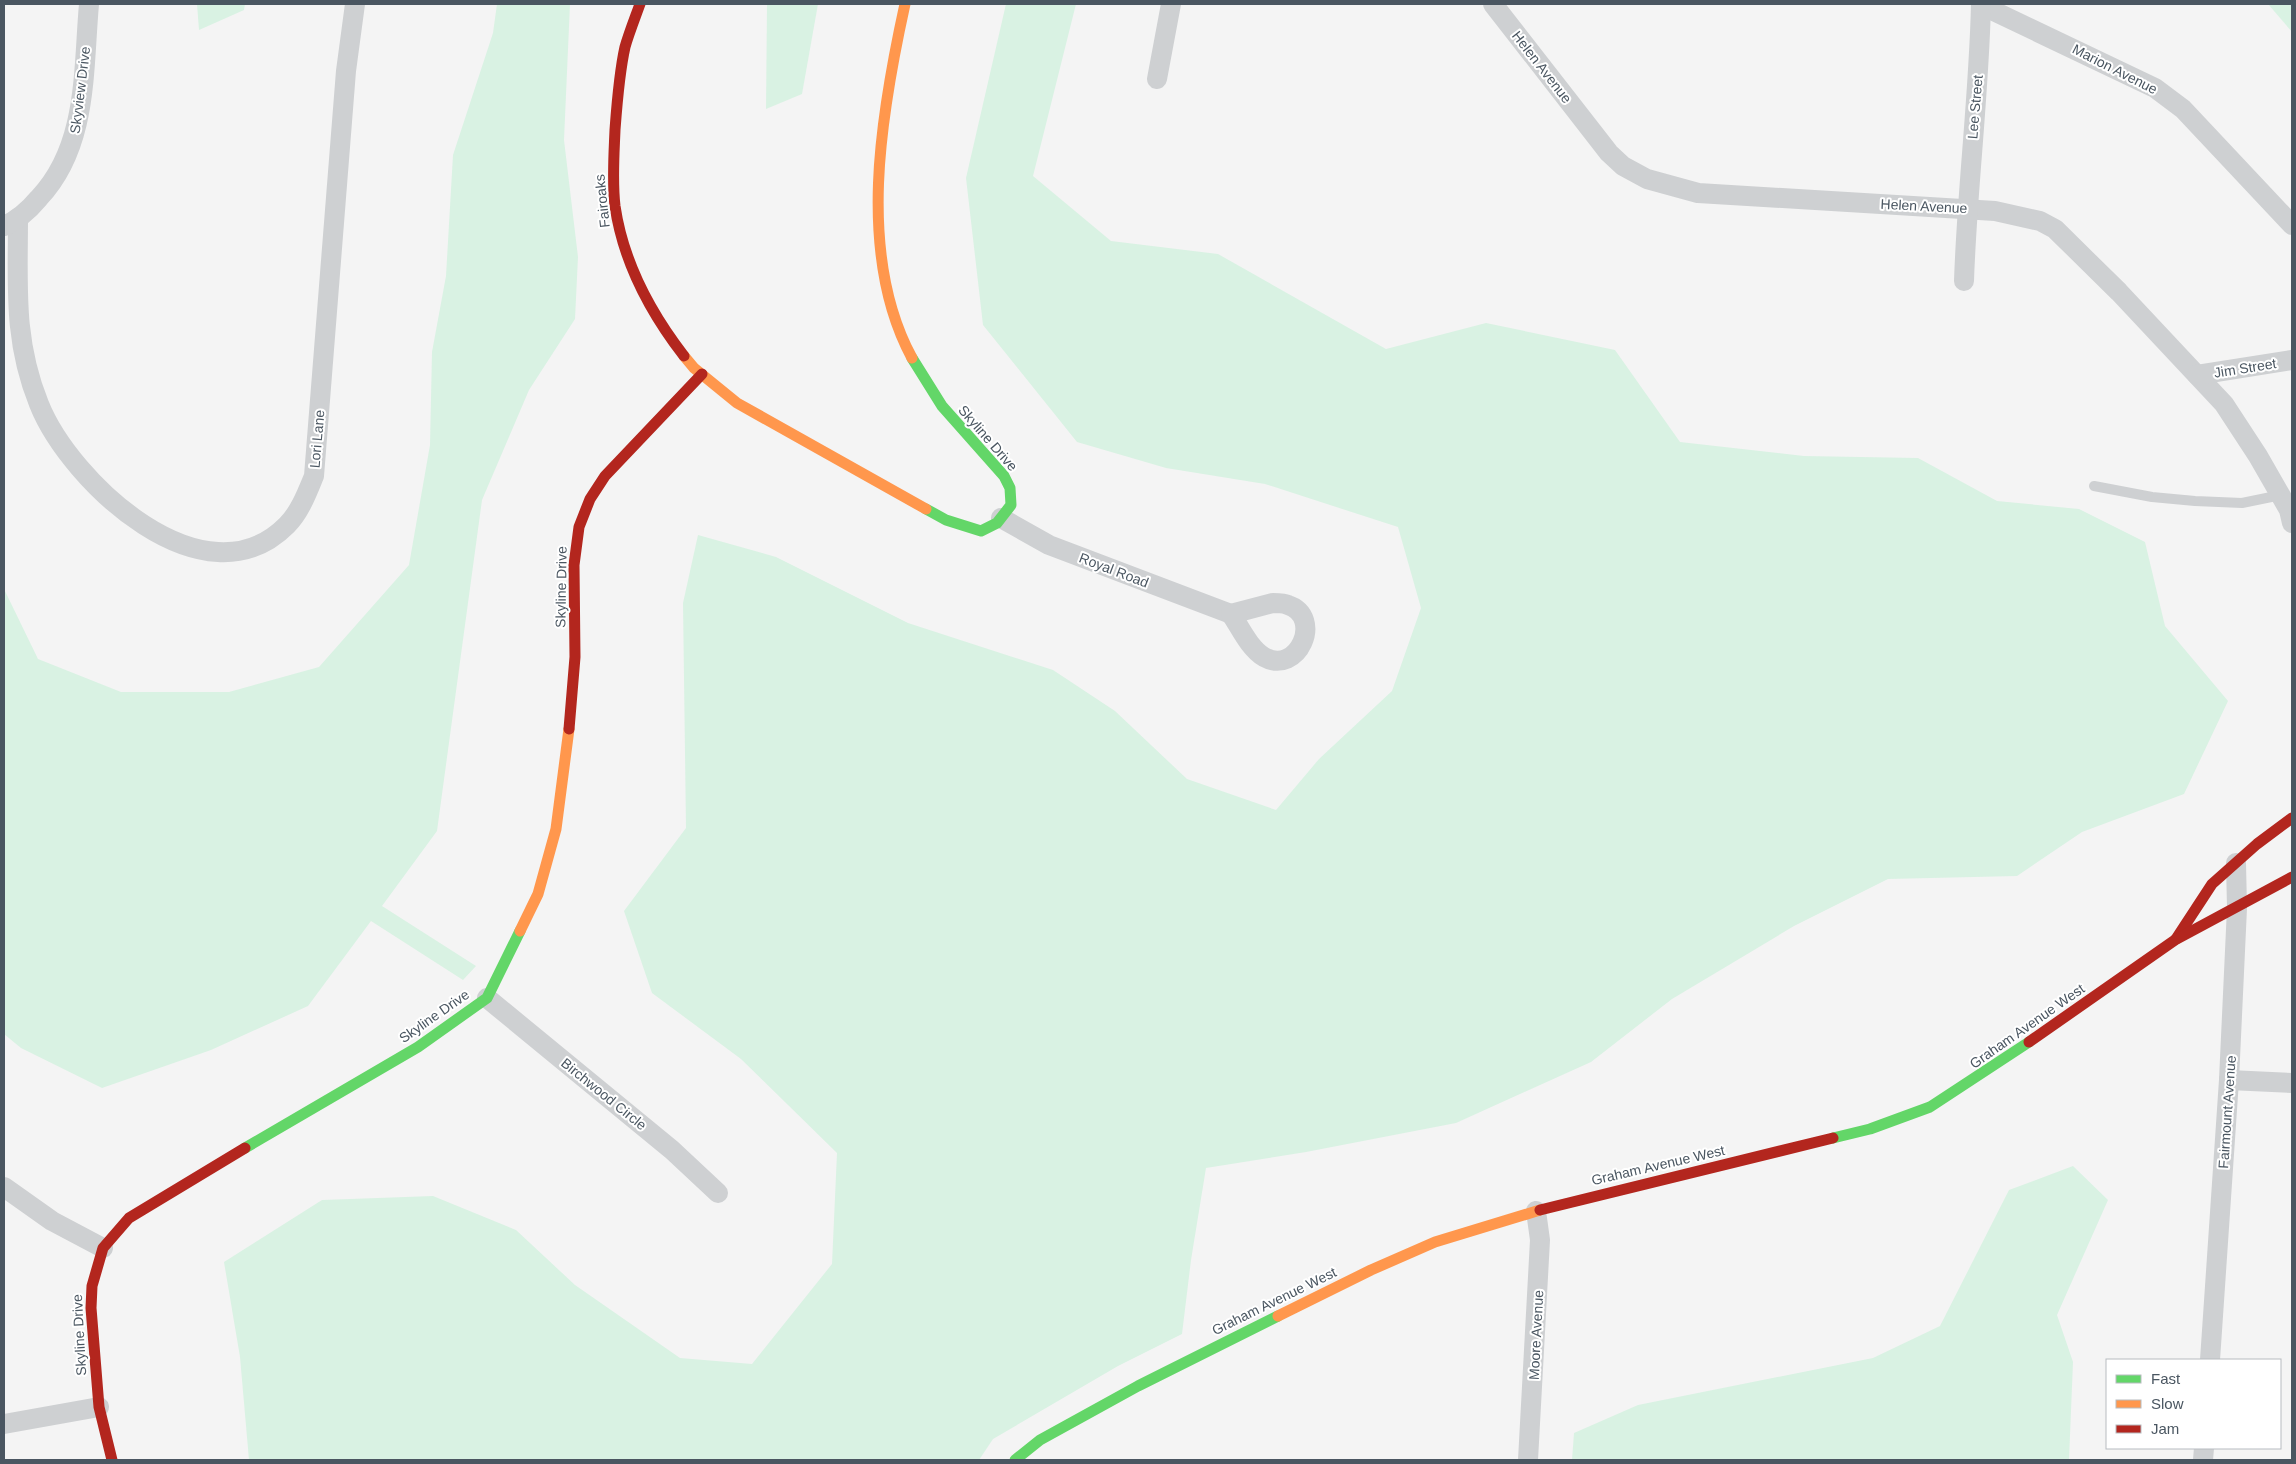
<svg xmlns="http://www.w3.org/2000/svg" width="2296" height="1464" viewBox="0 0 2296 1464" font-family="Helvetica,sans-serif">
	<style>
		.green { fill: #d9f2e3 }
		.lines { fill: none; stroke-linecap: round; stroke-linejoin: round }
		.lane { stroke: #ced0d2; stroke-width: 10 }
		.street { stroke: #ced0d2; stroke-width: 20 }
		.fast { stroke: #63d668; stroke-width: 11 }
		.slow { stroke: #ff974d; stroke-width: 11 }
		.jam { stroke: #b3261e; stroke-width: 11 }
		.labels { text-anchor: middle; dominant-baseline: central; stroke-width: 4; stroke-linejoin: round; paint-order: stroke }
		.street-label { font-size: 14px; fill: #4a5661; stroke: #fff }
	</style>
	<rect width="100%" height="100%" fill="#f4f4f4"/>
	<!-- green -->
	<g class="green">
		<path d="M197 4H245L244 10 199 30Z"/>
		<path d="M497 4H570L564 140 578 257 575 319 529 390 482 500 437 831 382 906 476 966 463 980 371 921 308 1006 211 1050 102 1088 21 1048 4 1034V589L38 659 121 692H229L319 667 409 565 430 445 432 352 446 276 453 155 493 33Z"/>
		<path d="M767 4H818L802 94 766 109Z"/>
		<path d="M1006 4H1076L1033 176 1111 241 1218 254 1386 349 1486 323 1615 350 1680 442 1804 456 1918 458 1997 501 2079 509 2145 542 2165 626 2228 701 2184 794 2082 832 2017 876 1888 879 1794 926 1672 999 1591 1062 1456 1123 1306 1152 1206 1168 1191 1260 1182 1334 1118 1366 993 1439 979 1460H249L240 1357 224 1262 322 1200 433 1196 516 1230 575 1285 680 1358 752 1364 832 1264 837 1153 741 1059 652 993 624 911 686 828 683 603 698 535 776 557 908 623 1053 670 1115 711 1187 779 1276 810 1319 759 1392 691 1421 608 1398 527 1265 484 1166 468 1077 442 983 325 966 178Z"/>
		<path d="M2268 4H2292V32Z"/>
		<path d="M2073 1166 2108 1200 2057 1315 2073 1362 2069 1460H1572L1574 1433 1638 1405 1873 1358 1940 1326 2009 1190Z"/>
	</g>
	<g class="lines">
		<!-- lane -->
		<path class="lane" d="M2094 486 2152 497 2195 501 2242 503 2281 495"/>
		<!-- street -->
		<g class="street">
			<path d="M1493 4 1609 153 1623 166 1647 179 1698 193 1995 211 2040 221 2055 229 2119 292 2224 404 2258 456 2289 510 2292 523"/>
			<path d="M1981 5 2155 88 2183 109 2292 225"/>
			<path d="M1157 79 1171 4"/>
			<path d="M18 218C18 285 13 340 39 404 70 482 205 608 287 525 300 512 307 493 314 476L346 71 355 4"/>
			<path d="M4 226C18 220 29 210 39 198 88 146 83 71 89 4"/>
			<path d="M1964 281C1967 189 1979 96 1981 4"/>
			<path d="M2197 375 2292 360"/>
			<path d="M1001 518 1049 545 1231 614"/>
			<path d="M1273 603C1278 603 1284 603 1288 605 1324 617 1298 676 1264 657 1249 648 1240 627 1231 614Z"/>
			<path d="M487 998 672 1150 718 1193"/>
			<path d="M2229 1080 2292 1083"/>
			<path d="M4 1187 52 1221 103 1248"/>
			<path d="M2210 1360 2229 1080 2237 908 2236 863"/>
			<path d="M4 1424 99 1407"/>
			<path d="M1528 1460 1540 1240 1536 1211"/>
			<path d="M2203 1460 2204 1448"/>
		</g>
		<!-- fast -->
		<g class="fast">
			<path d="M912 358 942 406 1004 476 1010 488 1011 505 997 523 981 531 946 520 926 509"/>
			<path d="M1833 1138 1870 1129 1930 1107 2029 1042"/>
			<path d="M245 1148 418 1047 487 998 520 931"/>
			<path d="M1015 1460 1040 1440 1138 1386 1278 1316"/>
		</g>
		<!-- slow -->
		<g class="slow">
			<path d="M905 4C881 113 856 255 912 358"/>
			<path d="M684 356 694 368 737 403 926 509"/>
			<path d="M520 931 538 894 556 829 569 729"/>
			<path d="M1278 1316 1371 1270 1435 1242 1540 1210"/>
		</g>
		<!-- jam -->
		<g class="jam">
			<path d="M640 4C635 18 629 33 625 47 619 74 617 103 615 130 614 155 612 181 615 206 623 261 650 312 684 356"/>
			<path d="M569 729 575 657 574 565 579 527 590 499 605 476 702 374"/>
			<path d="M2176 939 2212 884 2257 844 2292 818"/>
			<path d="M2029 1042 2175 940 2292 877"/>
			<path d="M1540 1210 1833 1138"/>
			<path d="M112 1460 99 1407 91 1308 92 1286 103 1248 129 1218 245 1148"/>
		</g>
	</g>
	<g class="labels">
		<!-- street labels -->
		<g class="street-label">
			<text transform="translate(1542 67) rotate(52)">Helen Avenue</text>
			<text transform="translate(2115 69) rotate(27)">Marion Avenue</text>
			<text transform="translate(80 90) rotate(-83)">Skyview Drive</text>
			<text transform="translate(1975 107) rotate(-85)">Lee Street</text>
			<text transform="translate(602 201) rotate(-96)">Fairoaks</text>
			<text transform="translate(1924 206) rotate(3)">Helen Avenue</text>
			<text transform="translate(2245 368) rotate(-9)">Jim Street</text>
			<text transform="translate(988 438) rotate(49)">Skyline Drive</text>
			<text transform="translate(317 439) rotate(-85)">Lori Lane</text>
			<text transform="translate(1114 570) rotate(21)">Royal Road</text>
			<text transform="translate(561 587) rotate(-89)">Skyline Drive</text>
			<text transform="translate(434 1016) rotate(-35)">Skyline Drive</text>
			<text transform="translate(2027 1026) rotate(-35)">Graham Avenue West</text>
			<text transform="translate(604 1094) rotate(39)">Birchwood Circle</text>
			<text transform="translate(2227 1112) rotate(-86)">Fairmount Avenue</text>
			<text transform="translate(1658 1165) rotate(-13)">Graham Avenue West</text>
			<text transform="translate(1274 1301) rotate(-26)">Graham Avenue West</text>
			<text transform="translate(79 1335) rotate(-93)">Skyline Drive</text>
			<text transform="translate(1536 1335) rotate(-87)">Moore Avenue</text>
		</g>
	</g>
	<!-- border -->
	<rect width="2296" height="1464" fill="none" stroke="#4a5661" stroke-width="10"/>
	<!-- legend -->
	<rect x="2106" y="1359" width="175" height="90" fill="#ffffff" stroke="#b7bbc0"/>
	<rect x="2116" y="1375" width="25" height="8" fill="#63d668" stroke="#b7bbc0"/>
	<text x="2151" y="1384" font-size="15" fill="#4a5661">Fast</text>
	<rect x="2116" y="1400" width="25" height="8" fill="#ff974d" stroke="#b7bbc0"/>
	<text x="2151" y="1409" font-size="15" fill="#4a5661">Slow</text>
	<rect x="2116" y="1425" width="25" height="8" fill="#b3261e" stroke="#b7bbc0"/>
	<text x="2151" y="1434" font-size="15" fill="#4a5661">Jam</text>
</svg>
